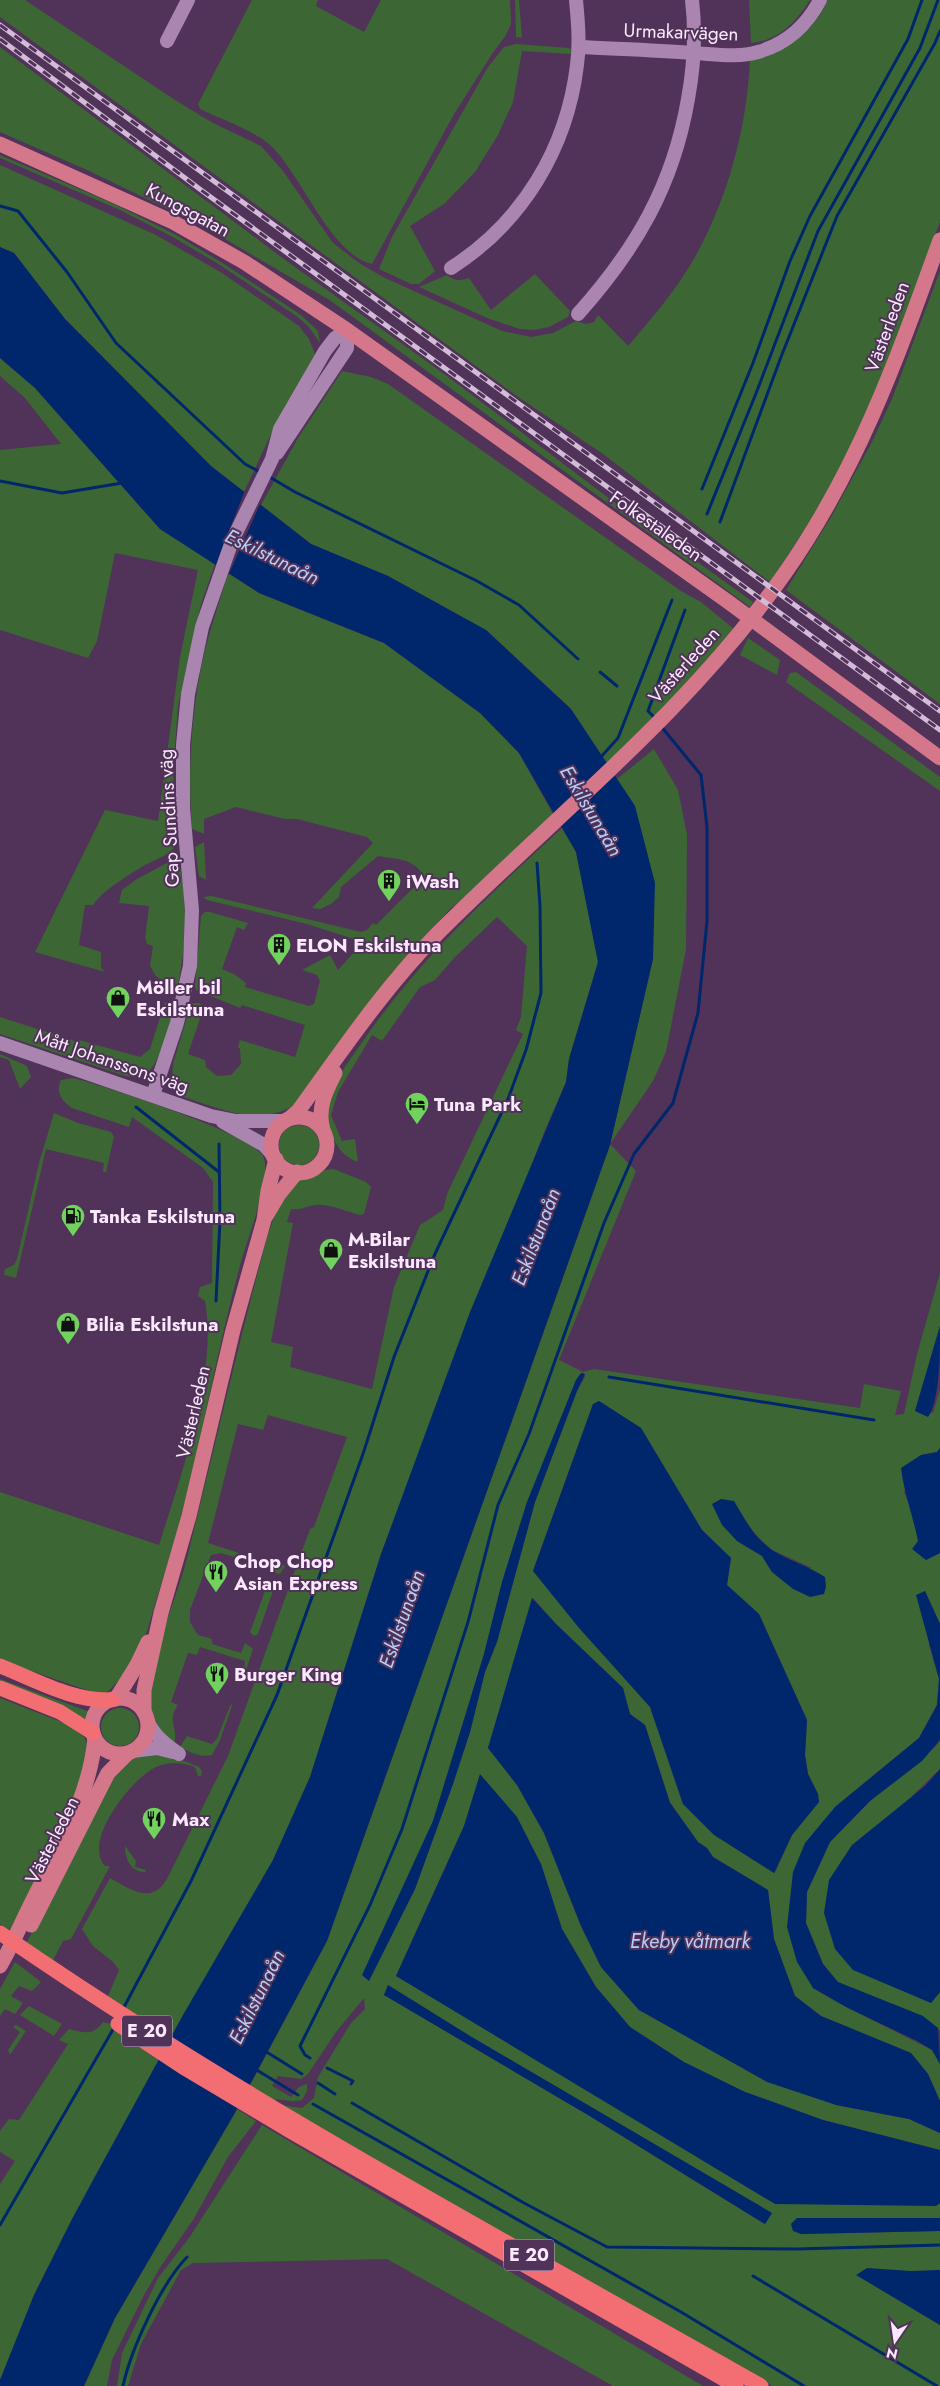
<svg xmlns="http://www.w3.org/2000/svg" width="940" height="2386" viewBox="0 0 940 2386" font-family="Jost,sans-serif">
	<style>
		.green { fill: #3c6734; fill-rule: evenodd }
		.water { fill: #00276b }
		.pier { fill: #513258 }
		.lines { fill: none; stroke-linecap: round; stroke-linejoin: round }
		.stream { stroke: #00276b; stroke-width: 3 }
		.minor { stroke: #a985b0; stroke-width: 14 }
		.major { stroke: #d5778b; stroke-width: 15 }
		.highway { stroke: #f36e72; stroke-width: 15 }
		.rail-casing { stroke: #d2bcd7; stroke-width: 5 }
		.rail { stroke: #513258; stroke-width: 3; stroke-dasharray: 9; stroke-linecap: butt }
		.labels { text-anchor: middle; dominant-baseline: central; stroke-width: 4; stroke-linejoin: round; paint-order: stroke }
		.shield { fill: #513258; stroke: #c8b1cd; stroke-width: 1 }
		.shield-label { font-size: 18px; font-weight: bold; fill: #fbe8ff }
		.street-label { font-size: 19px; fill: #fbe8ff; stroke: #513258 }
		.poi-label { font-size: 19px; font-weight: bold; fill: #fbe8ff; stroke: #513258; text-anchor: start }
		.water-label { font-size: 20px; font-style: italic; fill: #b6cef7; stroke: #513258 }
	</style>
	<rect width="100%" height="100%" fill="#513258"/>
	<!-- green -->
	<g class="green">
		<path d="M0 0H25L175 100 213 123 261 146 283 171 333 243 359 263 383 277 502 331 531 337 553 333 576 321 586 324 594 322 598 315 628 346C652 318 677 289 695 257 728 198 747 127 750 60 788 49 810 37 828 0H940V222L878 392 825 499 770 582 603 454 521 399 0 17Z"/>
		<path d="M252 0H318L316 6 364 32 381 0H510L511 24 506 35 492 54 453 116 372 264C330 255 300 171 269 144 252 130 221 119 200 109L198 104Z"/>
		<path d="M515 0H519L522 38 516 37Z"/>
		<path d="M749 0H810C796 22 778 41 751 43Z"/>
		<path d="M516 44 569 48 573 51 572 54 522 51 513 102 498 135 475 172 444 204 410 226 435 271 419 284H411L379 269 392 237 488 67 504 47Z"/>
		<path d="M0 47 288 262 447 376 606 496 753 602 750 607 331 301 201 225 87 170 0 132Z"/>
		<path d="M0 155 112 203 178 236 224 264 301 315 318 331 320 343 308 326 295 315 217 263 171 236 120 210 0 158Z"/>
		<path d="M0 165 156 235 222 273 299 326 309 339 315 354 288 408 273 430 244 492 211 466 65 319 14 253 0 247Z"/>
		<path d="M940 271V704L786 590 831 517 872 442 892 399Z"/>
		<path d="M535 274 570 311 568 317 549 327 534 330 520 329 487 318 419 287 447 275C454 281 460 281 469 278L491 310Z"/>
		<path d="M0 358 35 388 160 529 215 564 201 604 178 706 173 774 177 844C170 855 157 859 145 865 130 874 102 891 93 905H85L79 945 101 952V968L105 972 35 952 105 810 158 821 180 657 198 570 115 553 97 641 88 658 0 630V450L61 444 25 398 0 376Z"/>
		<path d="M342 371 371 377 388 384 681 591 701 602 734 629 679 693 607 763 571 709 486 630 388 576 311 544 261 505 298 438Z"/>
		<path d="M228 573 259 593 384 643 480 713 519 753 553 814 470 894 451 908 420 942 301 1101C261 1130 219 1108 178 1095L172 1080 173 1064 189 1010 193 1003H199L210 1010 208 1017 201 1016 188 1054 205 1060 206 1067 217 1076 231 1075 241 1064 240 1049 238 1047 240 1040 295 1057 305 1025 242 1005 240 1008 196 990 195 986 201 916 205 912H210L248 923 244 930 237 927 222 969 234 974 246 983 245 987 309 1006 314 1004 320 981 317 975 302 970 330 955 338 970 363 942 307 924 207 900 203 897 212 896 361 932 367 930 373 923 376 925 421 880 422 873C411 858 395 859 378 856L341 887 339 897 331 904 320 909 312 908 373 843 367 837 297 819H285L236 807 204 819V834L192 829C187 766 192 696 209 635 215 614 222 594 228 573Z"/>
		<path d="M748 638 780 660 777 675 740 655Z"/>
		<path d="M796 672 940 777V791L786 682 790 673Z"/>
		<path d="M654 749 678 790 687 835 686 949 666 1052 653 1081 610 1144 636 1171 559 1360 583 1372 594 1369 860 1408 864 1384 901 1391 895 1415 904 1414 917 1354 940 1273V1326L915 1411 933 1413 940 1389V1448L937 1452 921 1455 904 1492C914 1514 917 1538 926 1560L940 1553V1624L925 1591 929 1645 939 1679 937 1705 919 1738 835 1807 793 1872 813 1988 846 2007 932 2050 940 2064V2101L928 2074 911 2053 821 2016 795 1996 774 1939 768 1890 713 1857 707 1848 698 1842 670 1802 645 1725 630 1714 623 1688 556 1624 533 1598 488 1748 517 1785 544 1833 581 1926 601 1967 639 2010 836 2105 909 2119 940 2133V2150L823 2120 745 2092 683 2062 630 2027 596 1987 562 1929 541 1864 480 1775 464 1826 396 1976 936 2206 940 2203V2218H798L791 2224 802 2234 940 2231V2270L857 2275 940 2325V2386H772L544 2255 400 2177 279 2105 302 2108 314 2098 318 2077 351 2023 365 2009 364 1998 336 2032 308 2074 301 2079 278 2076 272 2086 291 2097 299 2087 307 2084V2091L302 2100C290 2103 281 2098 270 2100L249 2087 327 1941 610 1145 653 959 635 806 617 779ZM583 1372 585 1377 577 1391 535 1502 497 1642 485 1672 470 1732 453 1784 415 1889 369 1980 363 1975 433 1821 484 1654 502 1582 527 1502 576 1380ZM599 1401 641 1428 702 1530 731 1558 727 1585 759 1614 807 1720 805 1755 808 1774 818 1794 819 1802 792 1835 775 1873 683 1804 650 1707 533 1571 593 1404ZM733 1501 753 1532 772 1550 812 1568 772 1572 762 1556 737 1541ZM388 1985 470 2036 772 2213 765 2224 588 2115 384 1995Z"/>
		<path d="M562 828 576 852 598 962 569 1059 566 1082 545 1130 381 1554 310 1777 273 1860 171 2038 108 1996 119 1970 113 1962 93 1946 82 1929 110 1878C132 1890 152 1906 168 1877L228 1756 310 1529 314 1527 347 1437 268 1415 263 1430 238 1424 208 1543 239 1553 237 1558 221 1553 211 1555 190 1610V1622L198 1635 212 1639V1644L241 1653 245 1643 253 1649 246 1670 244 1669 245 1661 200 1647 197 1655 188 1653 171 1702 178 1705C167 1720 177 1726 175 1741L171 1743C156 1726 148 1714 150 1689 154 1644 176 1602 187 1558 214 1450 239 1341 268 1234L278 1206 295 1181 325 1170 334 1169 366 1182 371 1187 364 1214 360 1215C348 1212 334 1206 322 1205 310 1203 303 1211 291 1209L287 1222 293 1223 271 1342 293 1347 290 1367 372 1389 394 1287 420 1225 443 1210 447 1194 523 1034 516 1030 521 1017 527 946 497 917 455 957 435 980 420 987 382 1041 372 1035 338 1092 331 1115 342 1141 355 1139 358 1162C346 1158 337 1149 333 1136 329 1126 325 1115 327 1103 333 1081 350 1060 363 1041 421 957 487 897 562 828Z"/>
		<path d="M204 842 206 880 199 876 195 847Z"/>
		<path d="M167 863H176L180 867C188 906 186 946 178 985L173 988 156 976 150 966 153 946 147 944 145 938 149 906 119 903 122 890 137 879Z"/>
		<path d="M165 1002 174 1005C171 1022 161 1061 148 1072 143 1077 133 1077 125 1076L0 1034V1017L78 1042 79 1040 140 1057 150 1049Z"/>
		<path d="M0 1054 27 1066 31 1077 20 1089 9 1060 0 1057Z"/>
		<path d="M73 1078C105 1086 250 1133 263 1156 273 1174 247 1240 241 1262 211 1371 195 1484 159 1591 153 1610 144 1646 135 1662 128 1674 113 1685 104 1696L0 1660V1492L159 1545C181 1475 218 1373 205 1301L198 1296 200 1287 212 1283 213 1182 203 1168 132 1117 129 1127 72 1108C62 1101 55 1093 61 1080Z"/>
		<path d="M54 1113 78 1123 111 1132 114 1137 106 1172H103L104 1163 46 1149 16 1278 4 1275 5 1269 14 1265 17 1259 39 1163Z"/>
		<circle cx="299" cy="1145" r="20"/>
		<path d="M273 1561 285 1566 280 1574 271 1572Z"/>
		<path d="M268 1583 272 1585 273 1591 258 1634 254 1636 250 1632Z"/>
		<path d="M0 1679 90 1712 88 1720 0 1684Z"/>
		<path d="M0 1698 69 1725 85 1738 88 1747 85 1778 12 1931 0 1924Z"/>
		<path d="M233 1703 220 1740 212 1755C200 1758 190 1752 180 1747L187 1736 212 1744 217 1739 230 1706Z"/>
		<circle cx="120" cy="1727" r="19"/>
		<path d="M940 1740V1769L912 1796 931 2003 940 1992V2030L838 1982 823 1964 806 1923 807 1892 830 1842 870 1801 936 1746Z"/>
		<path d="M167 1754 199 1767 202 1771 201 1776H198L195 1767C181 1762 168 1761 154 1768 131 1780 82 1841 105 1866H109V1868L71 1939 63 1941 52 1962 25 1945 50 1900 108 1782 130 1760 140 1755Z"/>
		<path d="M125 1846 136 1861 135 1867 146 1870 145 1872C131 1872 125 1859 125 1846Z"/>
		<path d="M15 1962 41 1982 32 1991 19 1986 11 1996 23 2003 15 2014 5 2009 0 2016V1989Z"/>
		<path d="M29 2006 62 2024 54 2036 20 2015Z"/>
		<path d="M103 2022 111 2024 161 2057 94 2178 34 2295 0 2380V2184L15 2161 0 2152V2131L9 2119 19 2120 68 2044 59 2040 69 2029C84 2033 93 2036 103 2022Z"/>
		<path d="M16 2025 26 2031 10 2055 8 2050 20 2032 13 2027Z"/>
		<path d="M237 2109 256 2121 228 2157 193 2220 161 2266 144 2295 112 2360 107 2386H84L115 2318Z"/>
		<path d="M262 2125 703 2386H613L387 2259 193 2263 181 2270 141 2344 128 2386H117L122 2353 158 2278 189 2238Z"/>
	</g>
	<!-- water -->
	<g class="water">
		<path d="M0 247 14 253 65 319 211 466 311 544 388 576 486 630 571 709 635 806 655 883 653 959 610 1145 327 1941 232 2118 115 2318 84 2386H0V2380L34 2295 72 2219 183 2015 273 1860 310 1777 381 1554 470 1312 566 1082 569 1059 598 962 576 852 519 753 480 713 384 643 259 593 160 529 35 388 0 358Z"/>
		<path d="M940 1326C940 1349 940 1401 928 1417L915 1411Z"/>
		<path d="M581 1373 585 1374 577 1391 535 1502 497 1642 485 1672 470 1732 453 1784 415 1889 369 1981 362 1975 433 1821 484 1654 502 1582 527 1502 576 1380Z"/>
		<path d="M599 1401 641 1428 702 1530 731 1558 727 1585 759 1614 807 1720 805 1755 808 1774 818 1794 819 1802 792 1835 774 1873 714 1835 683 1804 650 1707 579 1628 533 1571 593 1404Z"/>
		<path d="M940 1448V1553L926 1560 912 1549 918 1541C913 1516 904 1493 901 1468L921 1455 937 1452Z"/>
		<path d="M721 1499 734 1501C745 1519 754 1538 772 1550 789 1561 809 1566 825 1577L826 1587 824 1594 810 1597 793 1589 772 1572 762 1556 737 1541 722 1525 712 1504Z"/>
		<path d="M925 1591 940 1624V1740L922 1761 870 1801 830 1842 807 1892 806 1923 823 1964 838 1982 923 2016 938 2028 940 2064 932 2050 917 2041 846 2007 813 1988 797 1962 787 1927 793 1872 805 1843 835 1807 919 1738 937 1705 939 1679 916 1595Z"/>
		<path d="M532 1598 556 1624 623 1688 630 1714 645 1725 670 1803 698 1842 707 1848 713 1857 768 1890 774 1939 795 1996 821 2016 911 2053 928 2074 940 2101V2133L909 2119 836 2105 767 2082 639 2010 601 1967 581 1926 544 1833 517 1785 488 1748Z"/>
		<path d="M940 1769V1992L931 2003 853 1970 835 1949 824 1913 829 1880 852 1845 925 1786Z"/>
		<path d="M480 1774 517 1817 541 1864 562 1929 596 1987 630 2027 684 2062 745 2092 823 2120 940 2150V2203L936 2206 775 2204 396 1976 464 1826Z"/>
		<path d="M388 1985 470 2036 772 2213 765 2224 588 2115 384 1995Z"/>
		<path d="M797 2218H940V2231L801 2234 793 2231 791 2224Z"/>
		<path d="M867 2268 911 2271 940 2270V2325L856 2275Z"/>
	</g>
	<!-- pier -->
	<path class="pier" d="M245 490 261 502 228 576 215 567Z"/>
	<g class="lines">
		<!-- stream -->
		<g class="stream">
			<path d="M0 206 18 211 67 272 116 343 245 464 262 473"/>
			<path d="M268 476 295 492 477 581 519 605 578 659"/>
			<path d="M0 481 62 493 122 483"/>
			<path d="M702 489 753 363 790 261 810 216 908 39 922 0"/>
			<path d="M707 514 755 396 818 231 920 48 938 0"/>
			<path d="M720 522 781 357 837 216 935 43 940 31"/>
			<path d="M600 672 617 686"/>
			<path d="M655 718 648 711 685 610"/>
			<path d="M600 758 618 738 672 600"/>
			<path d="M136 1107 219 1172"/>
			<path d="M216 1301 220 1221 219 1144"/>
			<path d="M609 1377 874 1420"/>
			<path d="M123 2009 191 1881 277 1695 363 1454 394 1357 434 1256 508 1099 526 1050 541 993 540 906 537 863"/>
			<path d="M265 2051 302 2074"/>
			<path d="M310 2058 305 2055 300 2046 370 1905 402 1829 468 1622 498 1505 529 1434 604 1223 634 1154 673 1103 698 1013 707 921V827L701 775 660 725"/>
			<path d="M327 2068 353 2081 351 2084"/>
			<path d="M255 2069 298 2095"/>
			<path d="M318 2083 335 2094"/>
			<path d="M352 2103 524 2203 607 2247 797 2249 940 2245"/>
			<path d="M313 2104 681 2312 804 2386"/>
			<path d="M0 2225 115 2026"/>
			<path d="M753 2276 937 2386"/>
			<path d="M123 2386C131 2349 161 2284 187 2257"/>
		</g>
		<!-- minor -->
		<g class="minor">
			<path d="M167 41 188 0"/>
			<path d="M579 47C617 49 655 50 693 53 714 54 738 58 758 52 786 44 807 25 820 0"/>
			<path d="M451 268C523 222 567 148 577 65 580 43 578 21 576 0"/>
			<path d="M578 314C636 249 673 186 688 99 694 66 696 33 692 0"/>
			<path d="M277 453 347 348V330"/>
			<path d="M0 1043 211 1116 236 1121H284"/>
			<path d="M153 1095 177 1023 190 966 192 910 183 808V745L188 694 202 627 232 541 272 459 280 429 325 351 335 338 347 330"/>
			<path d="M223 1122 264 1145 273 1155"/>
			<path d="M147 1720C154 1736 165 1744 179 1754"/>
			<path d="M132 1751 157 1748 173 1752"/>
		</g>
		<!-- major -->
		<g class="major">
			<path d="M0 144 173 222 244 262 347 330 727 601 940 758"/>
			<circle cx="299" cy="1145" r="28"/>
			<path d="M290 1118 299 1110C343 1049 385 987 438 933 556 815 689 711 785 573 858 469 897 359 940 240"/>
			<path d="M323 1130C317 1109 325 1092 335 1073"/>
			<path d="M266 1216 279 1194 297 1172"/>
			<circle cx="120" cy="1726" r="28"/>
			<path d="M116 1699 137 1665 148 1642"/>
			<path d="M144 1712V1690L161 1613 189 1516 233 1330 264 1220 268 1191 276 1159"/>
			<path d="M31 1925 108 1773 128 1753"/>
			<path d="M0 1966C13 1944 22 1921 34 1898 59 1847 90 1795 95 1738"/>
		</g>
		<!-- highway -->
		<g class="highway">
			<path d="M0 1666C36 1680 73 1702 112 1700"/>
			<path d="M0 1688 60 1712 93 1733"/>
			<path d="M0 1933C243 2101 504 2240 761 2386"/>
			<path d="M118 2024 183 2067 292 2132 736 2386"/>
		</g>
		<defs>
			<g id="rail">
				<path d="M0 25 940 711"/>
				<path d="M0 39 201 190 940 730"/>
			</g>
		</defs>
		<!-- rail casing -->
		<use href="#rail" class="rail-casing"/>
		<!-- rail -->
		<use href="#rail" class="rail"/>
	</g>
	<!-- icons -->
	<defs>
		<symbol id="building-pin" viewBox="-11 -11 22 30"><path d="M0 17L-7.5 6A9.5 9.5 0 1 1 7.5 6Z" fill="#71d35e" stroke="#513258"/><path d="M-4-6H4V6H1V3H-1V6H-4ZM-2.5-4.3h1.7v1.8h-1.7ZM.8-4.3h1.7v1.8H.8ZM-2.5-1h1.7V.8h-1.7ZM.8-1h1.7V.8H.8Z" fill="#111"/></symbol>
		<symbol id="shop-pin" viewBox="-11 -11 22 30"><path d="M0 17L-7.5 6A9.5 9.5 0 1 1 7.5 6Z" fill="#71d35e" stroke="#513258"/><path d="M-5-2.5h2.3a2.7 3.5 0 0 1 5.4 0H5L5.5 6h-11ZM-1.5-2.5h3a1.5 2.3 0 0 0-3 0Z" fill="#111"/></symbol>
		<symbol id="hotel-pin" viewBox="-11 -11 22 30"><path d="M0 17L-7.5 6A9.5 9.5 0 1 1 7.5 6Z" fill="#71d35e" stroke="#513258"/><path d="M-6-4.5h1.5V1H6V5H4.5V3h-9V5H-6ZM-4 0a1.8 1.8 0 1 1 3.6 0ZM.5 0V-2.5h3Q6-2.5 6 0Z" fill="#111"/></symbol>
		<symbol id="fuel-pin" viewBox="-11 -11 22 30"><path d="M0 17L-7.5 6A9.5 9.5 0 1 1 7.5 6Z" fill="#71d35e" stroke="#513258"/><path d="M-5.5-6h7V0h2V4h1.3V-2.5L3-4.5l.8-.8L6-3V5H2.5V1h-1V6h-7ZM-4.2-4.7v3.2H.2V-4.7Z" fill="#111"/></symbol>
		<symbol id="restaurant-pin" viewBox="-11 -11 22 30"><path d="M0 17L-7.5 6A9.5 9.5 0 1 1 7.5 6Z" fill="#71d35e" stroke="#513258"/><path d="M-5-6h1v4h1v-4h1v4h1v-4h1v5L-1.5 .5V6h-2V.5L-5-1ZM5-6V6H3V1.5H1.5Q1.5-4 5-6Z" fill="#111"/></symbol>
	</defs>
	<g fill-rule="evenodd">
		<use href="#building-pin" x="375" y="867" width="28" height="38"/>
		<use href="#building-pin" x="265" y="931" width="28" height="38"/>
		<use href="#shop-pin" x="104" y="984" width="28" height="38"/>
		<use href="#hotel-pin" x="403" y="1090" width="28" height="38"/>
		<use href="#fuel-pin" x="59" y="1202" width="28" height="38"/>
		<use href="#shop-pin" x="317" y="1236" width="28" height="38"/>
		<use href="#shop-pin" x="54" y="1310" width="28" height="38"/>
		<use href="#restaurant-pin" x="202" y="1558" width="28" height="38"/>
		<use href="#restaurant-pin" x="203" y="1660" width="28" height="38"/>
		<use href="#restaurant-pin" x="140" y="1805" width="28" height="38"/>
	</g>
	<g class="labels">
		<!-- shield labels -->
		<g class="shield">
			<rect x="122" y="2015.5" width="50" height="31" rx="4"/>
			<rect x="504" y="2239.5" width="50" height="31" rx="4"/>
		</g>
		<g class="shield-label">
			<text x="147" y="2031">E 20</text>
			<text x="529" y="2255">E 20</text>
		</g>
		<!-- street labels -->
		<g class="street-label">
			<text transform="translate(681 32) rotate(2)">Urmakarvägen</text>
			<text transform="translate(188 210) rotate(28)">Kungsgatan</text>
			<text transform="translate(887 327) rotate(-70)">Västerleden</text>
			<text transform="translate(656 526) rotate(35)">Folkestaleden</text>
			<text transform="translate(684 665) rotate(-48)">Västerleden</text>
			<text transform="translate(169 818) rotate(-93)">Gap Sundins väg</text>
			<text transform="translate(112 1061) rotate(19)">Mått Johanssons väg</text>
			<text transform="translate(193 1412) rotate(-77)">Västerleden</text>
			<text transform="translate(52 1840) rotate(-63)">Västerleden</text>
		</g>
		<!-- poi labels -->
		<g class="poi-label">
			<text x="406" y="881">iWash</text>
			<text x="296" y="945">ELON Eskilstuna</text>
			<text x="136" y="987">Möller bil<tspan x="136" dy="22">Eskilstuna</tspan></text>
			<text x="434" y="1104">Tuna Park</text>
			<text x="90" y="1216">Tanka Eskilstuna</text>
			<text x="348" y="1239">M-Bilar<tspan x="348" dy="22">Eskilstuna</tspan></text>
			<text x="86" y="1324">Bilia Eskilstuna</text>
			<text x="234" y="1561">Chop Chop<tspan x="234" dy="22">Asian Express</tspan></text>
			<text x="234" y="1674">Burger King</text>
			<text x="172" y="1819">Max</text>
		</g>
		<!-- water labels -->
		<g class="water-label">
			<text transform="translate(272 557) rotate(26)">Eskilstunaån</text>
			<text transform="translate(591 811) rotate(59)">Eskilstunaån</text>
			<text transform="translate(536 1237) rotate(-69)">Eskilstunaån</text>
			<text transform="translate(402 1619) rotate(-71)">Eskilstunaån</text>
			<text x="690" y="1941">Ekeby våtmark</text>
			<text transform="translate(257 1997) rotate(-64)">Eskilstunaån</text>
		</g>
	</g>
	<!-- north arrow -->
	<g transform="translate(895 2341) rotate(193)" stroke="#513258" stroke-width="4" paint-order="stroke">
	<path d="M0-4L9 19L0 12L-9 19Z" fill="#fbe8ff"/>
	<text y="-8" font-size="14" font-weight="bold" text-anchor="middle" fill="#fbe8ff">N</text>
	</g>
</svg>
